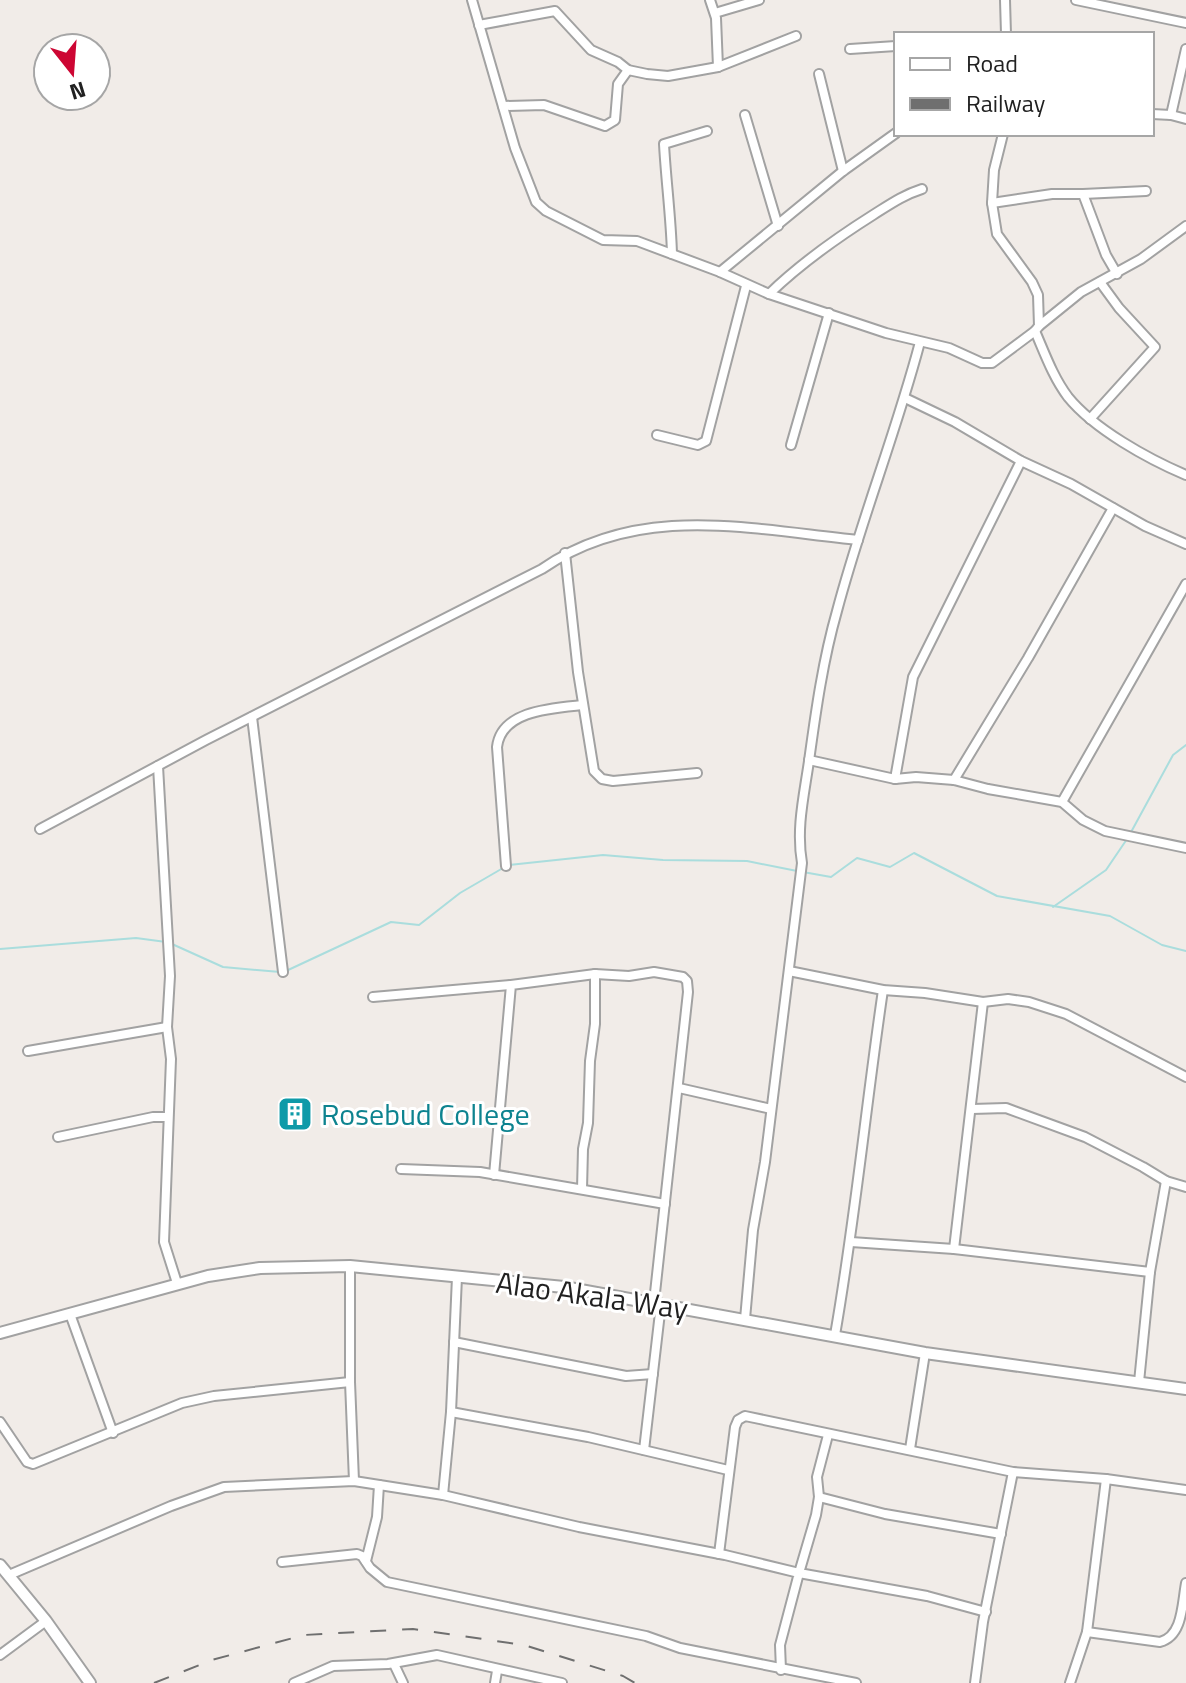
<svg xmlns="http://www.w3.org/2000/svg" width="1186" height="1683" viewBox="0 0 1186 1683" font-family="'Titillium Web',sans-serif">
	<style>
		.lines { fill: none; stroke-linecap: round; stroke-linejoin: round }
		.stream { stroke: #add; stroke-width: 2 }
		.minor-casing { stroke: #a2a2a2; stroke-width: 12 }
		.tertiary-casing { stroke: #a2a2a2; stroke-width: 14 }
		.minor { stroke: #fff; stroke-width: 8 }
		.tertiary { stroke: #fff; stroke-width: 10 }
		.rail { stroke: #6f6f6f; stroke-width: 2; stroke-dasharray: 16 16; stroke-linecap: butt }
		.labels { text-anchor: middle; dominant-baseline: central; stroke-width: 6; stroke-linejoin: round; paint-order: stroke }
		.culture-label { font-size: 30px; fill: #0d838f; stroke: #fff; text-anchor: start }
		.street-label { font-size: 30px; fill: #212121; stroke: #fff }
	</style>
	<rect width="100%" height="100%" fill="#f1ece8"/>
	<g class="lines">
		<!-- stream -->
		<g class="stream">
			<path d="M1130 834 1173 755 1186 745"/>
			<path d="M509 865 603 855 663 860 747 861 797 871"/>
			<path d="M803 872 831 877 857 858 890 867 914 853 997 896 1110 916 1162 945 1186 951"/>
			<path d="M1053 907 1106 870 1127 839"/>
			<path d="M172 944 223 967 280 972"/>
			<path d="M0 949 136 938 166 942"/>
			<path d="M286 971 391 922 419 925 460 893 503 868"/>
		</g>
		<defs>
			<g id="minor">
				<path d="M472 0 515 148 536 202 546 211 603 240 637 241 720 272 769 294 886 333 949 348 982 363H992L1035 331"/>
				<path d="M710 0 716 18 718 67"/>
				<path d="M1005 0 1006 34"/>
				<path d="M1076 0 1186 23"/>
				<path d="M715 13 759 0"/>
				<path d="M479 25 555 11 591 50 618 62 628 70 647 74 668 76 718 67 796 36"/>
				<path d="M850 49 896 46"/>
				<path d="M819 74 843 171"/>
				<path d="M503 106 544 105 605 126 615 120 618 84 628 70"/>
				<path d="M1152 114 1171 115 1186 119"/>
				<path d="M745 115 778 226"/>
				<path d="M1171 115 1186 49"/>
				<path d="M1003 134 994 170 992 203 997 234 1032 282 1038 295 1039 326 1035 331C1045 354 1053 377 1068 397 1094 429 1148 459 1186 475"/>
				<path d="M1083 194 1146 191"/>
				<path d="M992 203 1052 194H1083L1106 255 1117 274"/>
				<path d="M672 254C671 217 666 181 664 144L707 131"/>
				<path d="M720 272 843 171 896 133"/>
				<path d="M769 294C801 263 835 239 873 215 889 205 903 195 922 189"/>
				<path d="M1039 326 1081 292 1141 259 1186 226"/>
				<path d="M905 398 955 422 1021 461 1071 484 1145 526 1186 544"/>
				<path d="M1090 419 1155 347 1119 308 1100 282"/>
				<path d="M657 435 698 445 706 441 746 286"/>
				<path d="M791 445 829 313"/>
				<path d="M565 553 578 672 594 771 602 779 613 781 697 773"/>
				<path d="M252 717 283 972"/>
				<path d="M809 760 895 779 916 777 954 780 988 789 1062 802 1083 820 1105 831 1186 848"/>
				<path d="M158 766 170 976 167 1027 171 1059 164 1242 177 1283"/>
				<path d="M895 779 913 677 1021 461"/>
				<path d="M954 780 1028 658 1113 508"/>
				<path d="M1062 802 1186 584"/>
				<path d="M40 829 206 740 542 569C639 502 749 529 858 540"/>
				<path d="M506 866 497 747C501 710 554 708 583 705"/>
				<path d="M789 971 883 990 925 993 983 1002 1008 999 1029 1002 1066 1014 1186 1077"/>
				<path d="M373 997 511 985"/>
				<path d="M28 1051 167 1027"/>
				<path d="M679 1088 771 1109"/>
				<path d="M972 1109 1006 1108 1085 1137 1143 1167 1166 1181 1186 1187"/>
				<path d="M58 1137 153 1117H168"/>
				<path d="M401 1169 480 1172 665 1204"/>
				<path d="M494 1175 511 985 595 974 629 976 654 972 683 977 687 981 688 992 654 1302"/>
				<path d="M582 1189 583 1149 588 1123 590 1061 595 1024V974"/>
				<path d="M851 1242 954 1249 1150 1272"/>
				<path d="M954 1249 983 1002"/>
				<path d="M350 1266V1382L354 1481"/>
				<path d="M70 1314 113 1433"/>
				<path d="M745 1319 753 1230 765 1162 802 863C796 828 804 796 809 761 816 710 823 660 837 611 861 520 896 433 920 342"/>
				<path d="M835 1335C855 1221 866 1105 883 990"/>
				<path d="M454 1342 626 1376 653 1374"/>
				<path d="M1139 1382 1150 1272 1166 1181"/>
				<path d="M451 1412 588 1437 728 1470"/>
				<path d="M0 1422 27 1462 33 1464 182 1403 214 1396 350 1382"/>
				<path d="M828 1435 817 1477 819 1497 816 1515 799 1573 927 1596 986 1612"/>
				<path d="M910 1449 925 1353"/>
				<path d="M644 1450 661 1304"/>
				<path d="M443 1495 451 1412 457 1277"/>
				<path d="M819 1497 885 1514 1001 1534"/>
				<path d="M719 1554 735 1427 738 1420 745 1416 1013 1472 1106 1479 1186 1490"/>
				<path d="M366 1561 377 1517 379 1485"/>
				<path d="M282 1562 357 1554 362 1556 370 1568 387 1582 646 1636 680 1648 856 1683"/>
				<path d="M9 1575 171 1506 224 1487 354 1481 443 1495 579 1527 725 1555 799 1573 780 1645 781 1670"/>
				<path d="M1087 1632 1160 1642C1183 1636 1182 1604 1186 1583"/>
				<path d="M0 1655 46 1621"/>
				<path d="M394 1664 403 1683"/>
				<path d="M294 1683 333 1666 388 1664 437 1655 562 1683"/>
				<path d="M495 1683 497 1671"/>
				<path d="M975 1683 983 1622 1013 1472"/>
				<path d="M1070 1683 1087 1632 1106 1479"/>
			</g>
			<g id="tertiary">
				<path d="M0 1333 208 1276 260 1268 350 1266 564 1287 925 1353 1186 1389"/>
				<path d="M0 1565 46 1621 90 1683"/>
			</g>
		</defs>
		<!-- minor casing -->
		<use href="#minor" class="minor-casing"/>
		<!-- tertiary casing -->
		<use href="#tertiary" class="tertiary-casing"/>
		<!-- minor -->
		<use href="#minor" class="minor"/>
		<!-- tertiary -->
		<use href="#tertiary" class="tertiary"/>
		<!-- rail -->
		<path class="rail" d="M154 1683 212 1660 304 1635 413 1629 524 1645 623 1676 635 1683"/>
	</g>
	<!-- icons -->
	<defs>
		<symbol id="building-square" viewBox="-11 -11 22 22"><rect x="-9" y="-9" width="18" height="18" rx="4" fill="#0f9aa8" stroke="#fff"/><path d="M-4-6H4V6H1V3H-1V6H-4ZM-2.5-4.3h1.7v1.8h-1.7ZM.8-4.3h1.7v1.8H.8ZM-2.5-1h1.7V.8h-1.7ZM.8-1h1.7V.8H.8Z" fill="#fff"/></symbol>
	</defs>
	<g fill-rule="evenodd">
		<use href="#building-square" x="275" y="1094" width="40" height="40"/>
	</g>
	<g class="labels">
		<!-- culture labels -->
		<g class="culture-label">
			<text x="321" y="1114">Rosebud College</text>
		</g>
		<!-- street labels -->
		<g class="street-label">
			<text transform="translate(592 1295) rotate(8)">Alao Akala Way</text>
		</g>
	</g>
	<!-- legend -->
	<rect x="894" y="32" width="260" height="104" fill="#ffffff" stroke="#a6a6a6" stroke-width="2"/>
	<rect x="910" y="58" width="40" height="12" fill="#ffffff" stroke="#a6a6a6" stroke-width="2"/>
	<text x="966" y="72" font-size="24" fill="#212121">Road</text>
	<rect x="910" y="98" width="40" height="12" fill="#6f6f6f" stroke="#a6a6a6" stroke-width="2"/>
	<text x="966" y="112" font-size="24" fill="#212121">Railway</text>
	<!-- north arrow -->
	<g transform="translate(72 72) rotate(163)"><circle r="38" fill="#ffffff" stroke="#a6a6a6" stroke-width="2"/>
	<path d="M0-6L14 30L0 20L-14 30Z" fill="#cd0633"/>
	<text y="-12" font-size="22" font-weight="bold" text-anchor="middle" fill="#212121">N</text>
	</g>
</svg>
